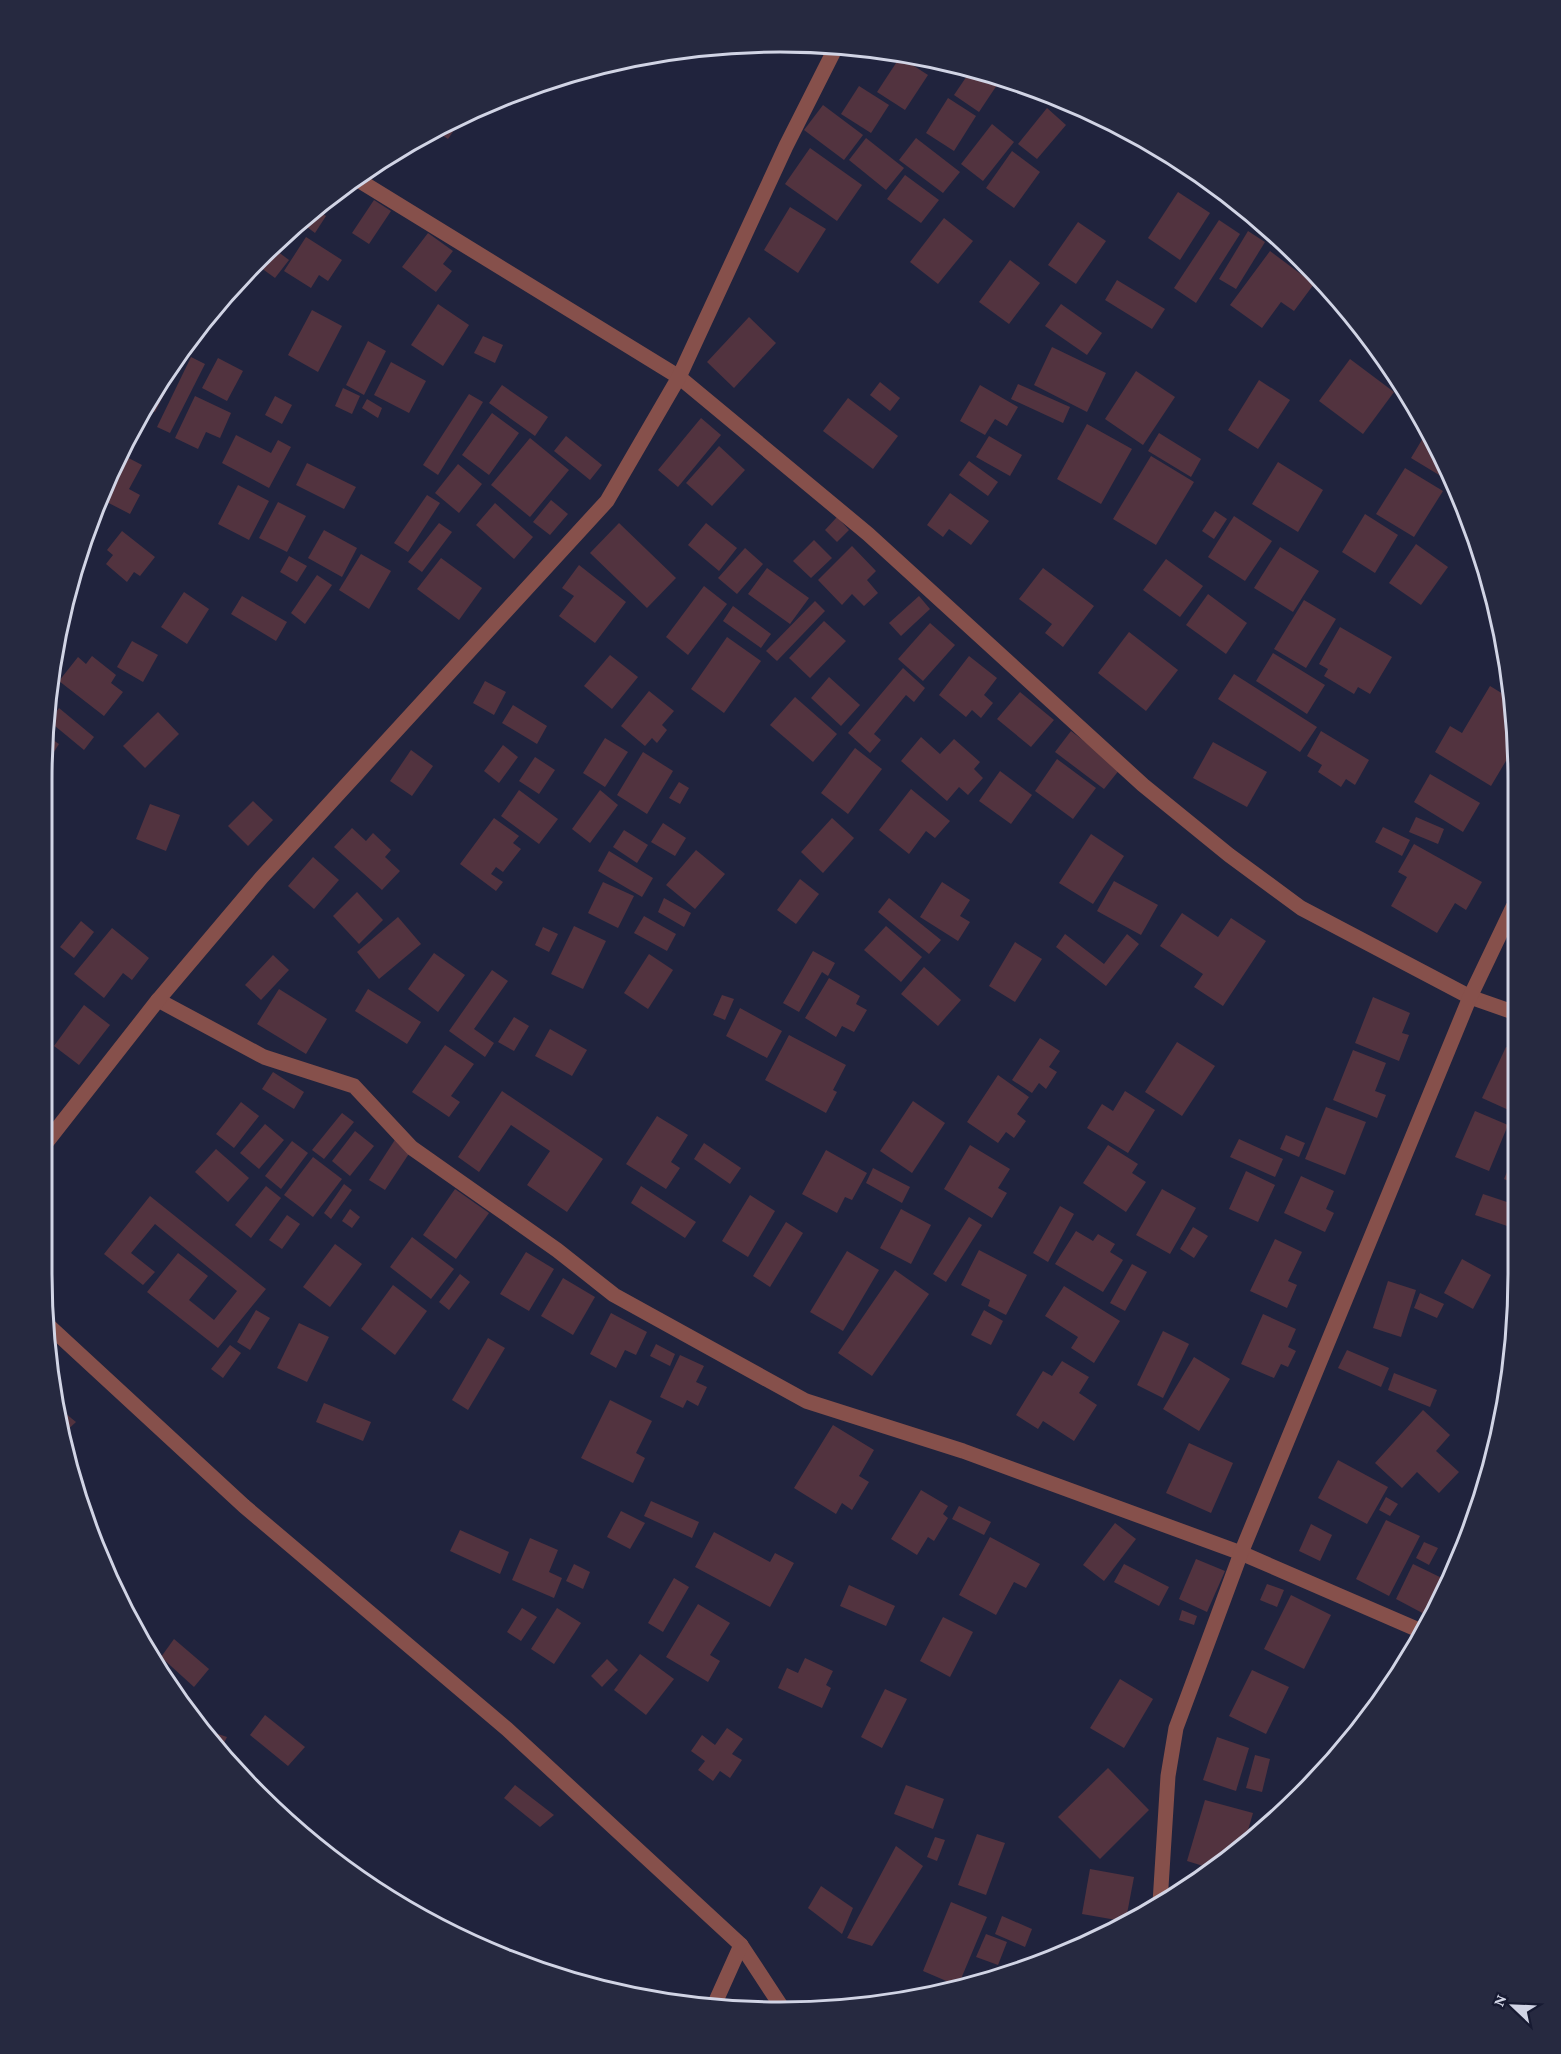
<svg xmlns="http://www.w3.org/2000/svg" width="1561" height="2054" viewBox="0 0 1561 2054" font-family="'Crimson Pro',serif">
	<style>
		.building { fill: #52333f }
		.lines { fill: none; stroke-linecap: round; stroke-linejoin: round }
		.minor { stroke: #86504b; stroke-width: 15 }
		.rim { fill: none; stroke: #d1d4e5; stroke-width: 3 }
	</style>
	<rect width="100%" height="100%" fill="#20233d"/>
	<!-- building -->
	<g class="building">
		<path d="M900 57 928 75 905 110 877 92Z"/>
		<path d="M971 70 1001 79 979 112 954 95Z"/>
		<path d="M859 86 889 105 871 133 841 114Z"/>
		<path d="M948 98 976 116 954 151 926 133Z"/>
		<path d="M823 105 863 135 844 160 804 130Z"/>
		<path d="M1047 108 1066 125 1037 159 1018 144Z"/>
		<path d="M463 117 448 139 436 131Z"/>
		<path d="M992 124 1014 142 983 181 961 164Z"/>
		<path d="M866 138 904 168 886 190 849 160Z"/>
		<path d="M916 138 960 172 943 193 899 160Z"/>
		<path d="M810 148 862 185 837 221 785 184Z"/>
		<path d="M1012 151 1040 172 1014 208 986 188Z"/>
		<path d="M905 175 939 200 921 223 887 199Z"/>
		<path d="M1178 192 1210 213 1180 260 1148 238Z"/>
		<path d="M374 200 391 211 369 244 352 233Z"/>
		<path d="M790 207 826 229 798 273 764 250Z"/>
		<path d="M315 209 326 216 315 233 299 221Z"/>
		<path d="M944 218 973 241 938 284 910 262Z"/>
		<path d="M1219 220 1240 234 1196 303 1174 288Z"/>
		<path d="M1078 222 1106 241 1076 284 1048 265Z"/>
		<path d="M1248 231 1265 242 1236 289 1219 279Z"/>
		<path d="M428 233 453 251 443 264 452 271 436 292 402 267Z"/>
		<path d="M306 237 342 260 328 281 319 275 311 288 284 271Z"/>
		<path d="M273 248 289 260 275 278 257 265Z"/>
		<path d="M1270 251 1314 284 1294 311 1281 302 1262 328 1230 305Z"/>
		<path d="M1010 260 1040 283 1009 324 979 302Z"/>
		<path d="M1117 280 1165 309 1152 329 1105 300Z"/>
		<path d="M438 304 469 325 443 366 411 345Z"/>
		<path d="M1061 304 1102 333 1087 355 1045 326Z"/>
		<path d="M312 310 342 326 318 372 288 355Z"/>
		<path d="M749 317 776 343 734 388 707 362Z"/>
		<path d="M483 336 503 345 495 363 474 353Z"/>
		<path d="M368 341 386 351 364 395 346 385Z"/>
		<path d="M1052 347 1106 373 1087 412 1034 385Z"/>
		<path d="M184 348 187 349 155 412 147 408Z"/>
		<path d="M191 357 205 364 170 433 157 427Z"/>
		<path d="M218 358 243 371 227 401 202 388Z"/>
		<path d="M1350 359 1394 392 1363 434 1319 401Z"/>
		<path d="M391 362 426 381 409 413 374 395Z"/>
		<path d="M1136 371 1175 397 1143 445 1105 419Z"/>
		<path d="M1259 380 1290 400 1258 449 1228 430Z"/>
		<path d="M880 382 900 398 890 411 870 395Z"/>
		<path d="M1018 384 1070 407 1063 423 1011 399Z"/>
		<path d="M502 385 548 417 535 436 489 403Z"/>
		<path d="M980 385 1018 407 1007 426 995 419 985 435 960 421Z"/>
		<path d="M343 388 360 396 352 414 335 406Z"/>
		<path d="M469 394 483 402 438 475 423 465Z"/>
		<path d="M195 396 231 413 220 438 206 432 198 449 175 438Z"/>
		<path d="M275 396 292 405 282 424 265 415Z"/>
		<path d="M848 398 898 436 873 469 823 431Z"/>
		<path d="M367 399 382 408 378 418 362 408Z"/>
		<path d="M492 413 519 433 489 475 462 455Z"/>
		<path d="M701 418 721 435 678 487 658 470Z"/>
		<path d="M1087 424 1132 449 1101 504 1057 479Z"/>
		<path d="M1159 433 1201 459 1191 477 1148 451Z"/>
		<path d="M1426 433 1437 457 1449 481 1411 458Z"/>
		<path d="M236 435 271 453 278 440 291 447 269 488 222 463Z"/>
		<path d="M566 436 602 465 590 480 554 451Z"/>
		<path d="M989 436 1022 455 1010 476 976 457Z"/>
		<path d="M530 438 569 470 530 517 491 485Z"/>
		<path d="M719 446 745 470 712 506 686 483Z"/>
		<path d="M119 453 142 465 129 489 140 495 130 514 101 499Z"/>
		<path d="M1151 456 1194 482 1156 545 1113 519Z"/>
		<path d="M969 461 998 482 988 496 959 475Z"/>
		<path d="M1278 462 1323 490 1298 532 1252 504Z"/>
		<path d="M307 463 356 487 344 509 296 485Z"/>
		<path d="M458 464 482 484 459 513 435 493Z"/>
		<path d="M1405 468 1443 491 1414 537 1376 514Z"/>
		<path d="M238 485 269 501 249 540 218 524Z"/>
		<path d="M950 493 989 521 971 545 949 529 943 537 927 525Z"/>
		<path d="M427 495 440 503 408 552 394 543Z"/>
		<path d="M551 500 568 514 550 535 533 522Z"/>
		<path d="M278 502 306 516 287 552 259 538Z"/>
		<path d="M495 503 533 537 514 559 476 525Z"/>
		<path d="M1215 511 1227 519 1214 539 1202 531Z"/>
		<path d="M1365 514 1398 535 1375 573 1342 552Z"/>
		<path d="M1234 516 1272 541 1245 581 1208 557Z"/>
		<path d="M837 517 849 530 837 542 825 530Z"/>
		<path d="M439 523 452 532 422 572 408 562Z"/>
		<path d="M619 523 676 578 647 608 590 553Z"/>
		<path d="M706 523 737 548 719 571 688 545Z"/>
		<path d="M324 530 357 548 342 577 308 558Z"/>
		<path d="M122 531 155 557 140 576 134 572 127 582 106 564 113 555 107 550Z"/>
		<path d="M814 540 832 558 811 578 793 561Z"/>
		<path d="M1416 544 1448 567 1421 605 1389 583Z"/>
		<path d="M852 546 876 571 867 580 878 593 864 606 852 594 842 605 818 580Z"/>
		<path d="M1280 547 1319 571 1293 612 1254 588Z"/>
		<path d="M745 548 763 564 737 594 718 578Z"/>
		<path d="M361 554 391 571 369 609 339 590Z"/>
		<path d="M289 556 307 566 297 582 280 572Z"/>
		<path d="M441 558 482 588 459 620 417 589Z"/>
		<path d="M1166 559 1203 586 1180 617 1143 590Z"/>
		<path d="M579 565 626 602 595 643 559 616 574 596 562 588Z"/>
		<path d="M767 568 809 598 790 624 748 594Z"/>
		<path d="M1043 568 1094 606 1063 647 1045 633 1052 624 1019 599Z"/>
		<path d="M317 575 332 585 305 624 291 613Z"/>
		<path d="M704 586 727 604 688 655 666 637Z"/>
		<path d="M184 592 209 609 187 644 161 627Z"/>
		<path d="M1208 594 1247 623 1226 654 1186 625Z"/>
		<path d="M242 596 287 622 276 641 231 614Z"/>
		<path d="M919 596 930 609 901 636 889 623Z"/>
		<path d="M1304 600 1336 619 1306 668 1274 649Z"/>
		<path d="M815 601 825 611 777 661 766 651Z"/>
		<path d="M733 606 771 634 761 648 723 621Z"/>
		<path d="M824 621 846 641 810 678 789 658Z"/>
		<path d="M930 623 955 645 923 681 898 659Z"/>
		<path d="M1340 627 1392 657 1370 694 1358 687 1354 694 1324 676 1328 669 1319 664Z"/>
		<path d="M1129 632 1178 670 1146 711 1098 673Z"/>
		<path d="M727 637 761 661 724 713 691 689Z"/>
		<path d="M132 641 158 655 143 682 117 667Z"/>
		<path d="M1273 653 1325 685 1307 714 1256 681Z"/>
		<path d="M610 655 638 677 612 709 584 686Z"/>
		<path d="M92 656 116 675 111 683 123 692 104 716 59 681 78 657 86 664Z"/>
		<path d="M969 656 997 678 984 695 993 703 981 718 972 710 966 717 939 695Z"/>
		<path d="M903 668 925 688 914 702 906 695 874 734 881 740 870 753 848 733Z"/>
		<path d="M1234 674 1317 727 1300 752 1218 699Z"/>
		<path d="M829 677 860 705 841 726 811 698Z"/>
		<path d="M485 681 506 692 494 715 473 703Z"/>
		<path d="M1490 686 1513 700V749L1491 786 1435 752 1450 726 1462 733Z"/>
		<path d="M649 691 674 711 662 725 667 730 657 743 652 738 645 746 621 726Z"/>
		<path d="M1020 692 1054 720 1031 747 997 719Z"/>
		<path d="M795 697 837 734 813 762 770 725Z"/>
		<path d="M513 705 547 726 537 744 502 723Z"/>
		<path d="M59 708 94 737 84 750 49 721Z"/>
		<path d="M158 712 179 734 145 768 123 746Z"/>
		<path d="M1071 731 1120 769 1104 789 1055 752Z"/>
		<path d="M1321 731 1369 760 1355 785 1346 779 1341 787 1318 772 1322 765 1307 756Z"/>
		<path d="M44 734 59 744 43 769Z"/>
		<path d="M921 737 940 754 954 739 980 762 974 769 983 778 968 795 959 787 947 801 901 761Z"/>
		<path d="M605 738 628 752 605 787 583 773Z"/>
		<path d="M1213 742 1267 772 1247 807 1193 778Z"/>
		<path d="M503 745 518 757 499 783 484 771Z"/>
		<path d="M855 748 882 769 848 814 821 793Z"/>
		<path d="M411 750 433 766 412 796 390 781Z"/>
		<path d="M643 752 673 771 647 814 617 795Z"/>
		<path d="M535 757 555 770 539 794 519 781Z"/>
		<path d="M1057 759 1096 788 1073 819 1035 791Z"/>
		<path d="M1000 771 1032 795 1011 824 979 801Z"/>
		<path d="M1430 774 1480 803 1463 832 1414 802Z"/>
		<path d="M679 782 689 788 680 804 669 798Z"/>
		<path d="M911 789 950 821 935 838 926 831 909 854 879 830Z"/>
		<path d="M519 790 558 819 539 844 501 816Z"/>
		<path d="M600 790 618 805 590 843 572 829Z"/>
		<path d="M253 801 273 820 248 846 228 826Z"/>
		<path d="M150 804 180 815 166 851 136 839Z"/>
		<path d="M1416 817 1444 829 1438 844 1409 832Z"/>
		<path d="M494 818 519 836 513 843 521 849 503 872 496 867 491 874 503 882 496 891 460 864Z"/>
		<path d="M832 818 854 838 823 873 801 852Z"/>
		<path d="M663 823 686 838 675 856 651 842Z"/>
		<path d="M1383 827 1410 840 1402 856 1375 842Z"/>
		<path d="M352 828 366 841 373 833 391 850 385 857 400 871 382 890 334 847Z"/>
		<path d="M624 830 648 845 637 863 613 847Z"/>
		<path d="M1091 834 1124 856 1093 904 1059 883Z"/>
		<path d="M1414 844 1482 882 1466 910 1455 903 1437 933 1391 906 1407 877 1398 872Z"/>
		<path d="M696 850 725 874 695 909 666 885Z"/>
		<path d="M609 851 653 878 642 897 598 871Z"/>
		<path d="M313 857 339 880 314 909 288 886Z"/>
		<path d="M800 879 819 894 796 924 777 910Z"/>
		<path d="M1114 881 1158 905 1141 935 1097 911Z"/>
		<path d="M603 882 634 896 618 928 588 913Z"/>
		<path d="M942 882 970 900 960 916 970 922 958 941 920 917Z"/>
		<path d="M357 892 383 920 359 944 333 916Z"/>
		<path d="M664 898 691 913 684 927 658 912Z"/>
		<path d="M889 898 941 940 929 954 878 912Z"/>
		<path d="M1182 913 1218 937 1231 918 1266 941 1223 1006 1194 987 1203 974 1160 946Z"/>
		<path d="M644 916 676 934 667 951 634 933Z"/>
		<path d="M398 917 421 944 379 979 357 952Z"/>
		<path d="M81 921 94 932 74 958 60 947Z"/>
		<path d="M574 926 606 941 583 989 551 974Z"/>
		<path d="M886 926 922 957 901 982 864 950Z"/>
		<path d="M543 927 558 934 549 952 535 945Z"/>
		<path d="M112 928 149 958 132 980 123 973 104 998 74 974Z"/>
		<path d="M1065 934 1104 964 1127 934 1139 944 1106 986 1056 947Z"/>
		<path d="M1015 942 1042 959 1015 1002 989 986Z"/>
		<path d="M813 951 835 963 828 976 822 972 799 1012 783 1003Z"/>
		<path d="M434 953 465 975 438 1012 408 989Z"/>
		<path d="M649 954 673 970 648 1009 624 993Z"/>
		<path d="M273 955 289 970 261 1000 245 985Z"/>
		<path d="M924 967 961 1000 938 1026 901 994Z"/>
		<path d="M492 970 508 981 474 1029 494 1043 485 1057 449 1031Z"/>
		<path d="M829 978 860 996 856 1004 867 1010 854 1032 842 1026 836 1037 805 1018Z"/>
		<path d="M279 989 327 1019 306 1054 257 1024Z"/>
		<path d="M368 989 421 1022 407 1044 355 1011Z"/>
		<path d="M722 995 734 999 725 1020 713 1015Z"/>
		<path d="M1373 997 1410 1013 1402 1033 1409 1035 1399 1061 1355 1043Z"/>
		<path d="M84 1005 110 1025 79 1065 54 1046Z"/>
		<path d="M740 1008 782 1031 767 1058 726 1036Z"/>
		<path d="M514 1017 529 1026 514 1051 498 1042Z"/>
		<path d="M550 1029 587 1050 572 1076 535 1056Z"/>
		<path d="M789 1035 846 1065 833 1090 837 1092 826 1113 765 1080Z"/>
		<path d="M1040 1038 1060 1051 1049 1067 1057 1072 1046 1089 1039 1083 1032 1093 1012 1080Z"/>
		<path d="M1177 1042 1215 1066 1182 1116 1145 1092Z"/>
		<path d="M445 1045 474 1064 451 1096 460 1102 449 1117 412 1092Z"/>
		<path d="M1506 1047 1513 1050V1112L1482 1098Z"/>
		<path d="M1353 1050 1386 1063 1375 1091 1386 1095 1377 1118 1333 1100Z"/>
		<path d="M273 1072 304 1092 294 1109 262 1089Z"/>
		<path d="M998 1075 1029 1097 1017 1114 1026 1121 1014 1138 1006 1132 998 1143 967 1122Z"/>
		<path d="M502 1091 603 1159 567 1212 527 1185 550 1151 511 1125 479 1172 458 1157Z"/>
		<path d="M1125 1091 1155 1110 1128 1153 1087 1128 1102 1104 1113 1111Z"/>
		<path d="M913 1101 945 1123 912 1173 880 1151Z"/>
		<path d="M241 1102 259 1116 234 1148 216 1134Z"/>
		<path d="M1326 1107 1366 1122 1345 1175 1305 1159Z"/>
		<path d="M1475 1111 1508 1125 1489 1171 1455 1157Z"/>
		<path d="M342 1113 354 1122 324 1159 312 1150Z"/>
		<path d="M657 1116 688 1135 671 1162 680 1168 666 1189 626 1164Z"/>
		<path d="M265 1124 284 1140 259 1169 240 1153Z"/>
		<path d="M355 1131 374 1146 350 1176 332 1161Z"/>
		<path d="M398 1135 414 1146 385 1190 369 1180Z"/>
		<path d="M1286 1135 1305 1143 1299 1157 1280 1149Z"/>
		<path d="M1239 1139 1283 1159 1275 1177 1230 1157Z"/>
		<path d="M292 1141 308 1153 281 1189 265 1176Z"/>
		<path d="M704 1143 741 1168 730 1184 694 1159Z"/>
		<path d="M970 1145 1010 1169 998 1188 1007 1193 992 1218 944 1189Z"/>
		<path d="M1108 1145 1138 1164 1132 1173 1146 1182 1126 1212 1083 1183Z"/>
		<path d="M216 1149 249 1178 228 1202 195 1172Z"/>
		<path d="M826 1150 867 1173 852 1200 845 1197 837 1213 802 1194Z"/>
		<path d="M313 1157 342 1179 313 1217 284 1195Z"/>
		<path d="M1513 1158V1183L1504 1179Z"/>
		<path d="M873 1168 910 1187 902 1203 866 1183Z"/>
		<path d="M1246 1171 1275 1185 1258 1222 1229 1209Z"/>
		<path d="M1301 1176 1334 1191 1326 1209 1334 1213 1325 1232 1284 1213Z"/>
		<path d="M344 1184 352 1190 331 1219 324 1213Z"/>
		<path d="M266 1186 281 1198 251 1238 235 1225Z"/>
		<path d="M641 1186 696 1222 685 1238 631 1203Z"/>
		<path d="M455 1189 489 1213 456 1259 423 1235Z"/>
		<path d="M1162 1189 1196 1208 1170 1254 1136 1235Z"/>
		<path d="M1483 1194 1513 1204V1228L1475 1215Z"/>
		<path d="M750 1195 775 1211 748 1257 722 1241Z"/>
		<path d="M150 1196 266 1289 218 1348 147 1292 178 1253 208 1276 189 1300 214 1320 237 1291 155 1224 131 1253 155 1272 143 1285 104 1254Z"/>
		<path d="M1060 1206 1074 1214 1048 1262 1033 1253Z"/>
		<path d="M350 1209 360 1217 352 1228 342 1221Z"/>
		<path d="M901 1209 931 1225 911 1264 880 1248Z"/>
		<path d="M287 1215 300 1224 282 1249 269 1240Z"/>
		<path d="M969 1217 982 1225 946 1282 933 1274Z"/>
		<path d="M786 1222 803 1233 770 1287 753 1276Z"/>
		<path d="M1193 1227 1208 1236 1194 1258 1180 1249Z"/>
		<path d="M1076 1231 1093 1241 1098 1234 1115 1244 1110 1252 1123 1260 1103 1292 1055 1264Z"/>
		<path d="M412 1237 454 1269 431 1299 390 1267Z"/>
		<path d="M1275 1239 1302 1252 1288 1281 1297 1285 1287 1308 1250 1291Z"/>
		<path d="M335 1244 362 1264 330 1307 303 1287Z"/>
		<path d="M979 1250 1027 1275 1006 1315 988 1306 990 1300 961 1285Z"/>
		<path d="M847 1251 879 1270 843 1331 810 1312Z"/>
		<path d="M526 1252 554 1269 529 1311 500 1294Z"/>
		<path d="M1462 1259 1491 1275 1473 1309 1444 1293Z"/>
		<path d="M1132 1264 1147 1272 1125 1311 1110 1303Z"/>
		<path d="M895 1270 929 1294 872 1376 838 1353Z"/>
		<path d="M460 1274 470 1282 449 1310 439 1302Z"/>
		<path d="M563 1278 595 1297 573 1335 541 1316Z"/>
		<path d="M1388 1281 1416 1290 1401 1337 1373 1328Z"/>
		<path d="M393 1285 427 1311 395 1355 361 1329Z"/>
		<path d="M1064 1286 1120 1321 1094 1363 1071 1348 1078 1337 1045 1316Z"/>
		<path d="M1420 1293 1444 1304 1437 1318 1414 1308Z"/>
		<path d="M256 1310 270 1318 250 1350 237 1342Z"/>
		<path d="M984 1310 1003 1321 991 1345 971 1335Z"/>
		<path d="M611 1313 647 1332 636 1355 625 1350 616 1368 590 1354Z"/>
		<path d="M1263 1314 1296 1329 1288 1347 1296 1351 1288 1367 1281 1364 1274 1378 1241 1364Z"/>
		<path d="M299 1323 329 1337 307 1382 277 1368Z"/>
		<path d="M1163 1331 1189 1344 1163 1398 1137 1385Z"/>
		<path d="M488 1338 505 1348 468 1410 452 1400Z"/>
		<path d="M656 1344 675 1354 670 1366 650 1356Z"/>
		<path d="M230 1345 241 1353 223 1378 211 1369Z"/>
		<path d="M1347 1350 1389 1368 1381 1387 1338 1368Z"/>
		<path d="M680 1355 704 1366 696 1382 707 1387 698 1406 687 1400 683 1408 660 1397Z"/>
		<path d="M1194 1357 1230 1379 1199 1431 1163 1409Z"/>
		<path d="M1062 1361 1089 1377 1079 1393 1097 1405 1074 1441 1043 1421 1038 1429 1016 1415 1043 1371 1052 1376Z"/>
		<path d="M1394 1373 1437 1390 1430 1407 1388 1390Z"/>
		<path d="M610 1400 652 1421 636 1453 645 1458 633 1483 581 1458Z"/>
		<path d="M324 1403 371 1422 363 1441 316 1422Z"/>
		<path d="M60 1409 76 1422 63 1434Z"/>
		<path d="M1423 1410 1450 1435 1436 1451 1459 1472 1439 1493 1417 1472 1402 1488 1375 1463Z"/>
		<path d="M833 1425 874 1450 859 1476 869 1482 852 1510 842 1503 836 1514 794 1488Z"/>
		<path d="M1189 1443 1233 1463 1211 1513 1166 1493Z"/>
		<path d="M1338 1460 1388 1487 1367 1524 1318 1498Z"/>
		<path d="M1487 1475 1488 1476 1482 1503 1476 1501Z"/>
		<path d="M921 1490 948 1506 943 1514 948 1518 934 1541 928 1537 917 1555 891 1539Z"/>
		<path d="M1386 1497 1398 1504 1390 1516 1379 1510Z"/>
		<path d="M651 1501 699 1522 692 1538 644 1516Z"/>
		<path d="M959 1506 991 1522 984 1535 952 1519Z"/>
		<path d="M621 1511 645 1523 630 1549 607 1537Z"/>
		<path d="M1386 1520 1420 1536 1389 1596 1356 1579Z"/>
		<path d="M1115 1523 1136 1539 1104 1581 1083 1565Z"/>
		<path d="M1311 1524 1332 1535 1320 1561 1299 1551Z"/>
		<path d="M460 1530 509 1552 500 1574 450 1551Z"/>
		<path d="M714 1532 770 1562 775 1553 794 1563 770 1607 695 1567Z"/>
		<path d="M990 1537 1040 1564 1026 1588 1014 1582 996 1615 959 1595Z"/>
		<path d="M530 1538 558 1550 549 1572 562 1578 554 1598 512 1580Z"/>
		<path d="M1424 1542 1438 1548 1429 1565 1416 1558Z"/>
		<path d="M1196 1559 1225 1571 1207 1612 1179 1599Z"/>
		<path d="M574 1564 590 1572 583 1589 566 1581Z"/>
		<path d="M1124 1564 1169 1587 1159 1606 1114 1582Z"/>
		<path d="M1413 1564 1446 1580 1428 1616 1396 1599Z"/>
		<path d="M674 1578 689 1587 663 1632 648 1623Z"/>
		<path d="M1267 1584 1284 1590 1277 1607 1260 1600Z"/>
		<path d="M849 1585 895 1606 886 1626 840 1606Z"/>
		<path d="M1291 1595 1331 1615 1304 1669 1264 1649Z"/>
		<path d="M698 1604 730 1623 710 1655 720 1661 708 1682 666 1657Z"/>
		<path d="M522 1608 537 1617 521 1641 507 1632Z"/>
		<path d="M557 1608 581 1623 554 1664 531 1649Z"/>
		<path d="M1182 1610 1197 1616 1194 1625 1179 1620Z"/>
		<path d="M943 1617 973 1632 950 1677 920 1661Z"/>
		<path d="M174 1639 209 1669 194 1687 161 1657Z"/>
		<path d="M640 1654 674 1679 646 1715 614 1690Z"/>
		<path d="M805 1658 833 1671 826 1685 831 1688 822 1708 778 1688 787 1668 798 1673Z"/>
		<path d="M607 1659 618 1670 602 1687 591 1676Z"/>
		<path d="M1252 1670 1289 1687 1266 1734 1229 1716Z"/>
		<path d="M1120 1679 1153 1699 1124 1748 1090 1728Z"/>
		<path d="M885 1689 907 1699 882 1748 861 1737Z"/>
		<path d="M265 1715 305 1747 288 1766 250 1735Z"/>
		<path d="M727 1728 743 1739 732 1754 742 1760 730 1778 720 1771 713 1781 698 1770 705 1761 691 1751 702 1735 715 1745Z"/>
		<path d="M212 1732 227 1737 223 1745 228 1754Z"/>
		<path d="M1217 1737 1249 1748 1236 1791 1203 1780Z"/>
		<path d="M1255 1755 1270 1759 1262 1792 1246 1788Z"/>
		<path d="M1108 1768 1149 1810 1100 1859 1058 1817Z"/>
		<path d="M515 1785 554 1815 540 1827 504 1798Z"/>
		<path d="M906 1785 944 1799 933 1829 894 1814Z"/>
		<path d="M1205 1800 1253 1813 1244 1844 1213 1869 1187 1861Z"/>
		<path d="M977 1834 1005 1843 986 1895 958 1885Z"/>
		<path d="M935 1837 945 1840 937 1861 927 1857Z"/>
		<path d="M896 1846 923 1866 872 1946 847 1938Z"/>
		<path d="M1090 1869 1134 1877 1126 1919 1122 1921 1082 1914Z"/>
		<path d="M821 1886 853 1908 842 1934 808 1908Z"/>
		<path d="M951 1902 987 1917 958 1986 923 1971Z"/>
		<path d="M1002 1916 1032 1929 1025 1947 995 1934Z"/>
		<path d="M986 1934 1007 1942 998 1965 976 1957Z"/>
	</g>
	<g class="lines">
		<!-- minor -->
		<g class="minor">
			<path d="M355 178 679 377 868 534 1143 785 1229 855 1301 908 1470 997 1513 1012"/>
			<path d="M158 1000 264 1057 354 1086 412 1148 557 1250 614 1295 806 1401 963 1451 1241 1553 1421 1631"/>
			<path d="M42 1148 158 1000 262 877 607 501 679 377 786 146 836 47"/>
			<path d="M49 1326 244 1506 507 1729 741 1945 785 2012"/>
			<path d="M1160 1903 1168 1776 1176 1728 1241 1553 1470 997 1513 907"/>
			<path d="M715 2003 741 1945"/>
		</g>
	</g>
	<!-- crop -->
	<path d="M0 0H1561V2054H0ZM780 52H780A728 728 0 0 1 1508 780V1274A728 728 0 0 1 780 2002H780A728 728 0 0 1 52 1274V780A728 728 0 0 1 780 52Z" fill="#262940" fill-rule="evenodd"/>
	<path class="rim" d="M780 52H780A728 728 0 0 1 1508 780V1274A728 728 0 0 1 780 2002H780A728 728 0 0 1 52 1274V780A728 728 0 0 1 780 52Z"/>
	<!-- north arrow -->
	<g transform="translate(1513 2006) rotate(293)" stroke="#171a32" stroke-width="4.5" paint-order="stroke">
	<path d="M0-4.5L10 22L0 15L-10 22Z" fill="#d1d4e5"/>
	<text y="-9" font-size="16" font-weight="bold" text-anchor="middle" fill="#d1d4e5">N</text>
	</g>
</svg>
